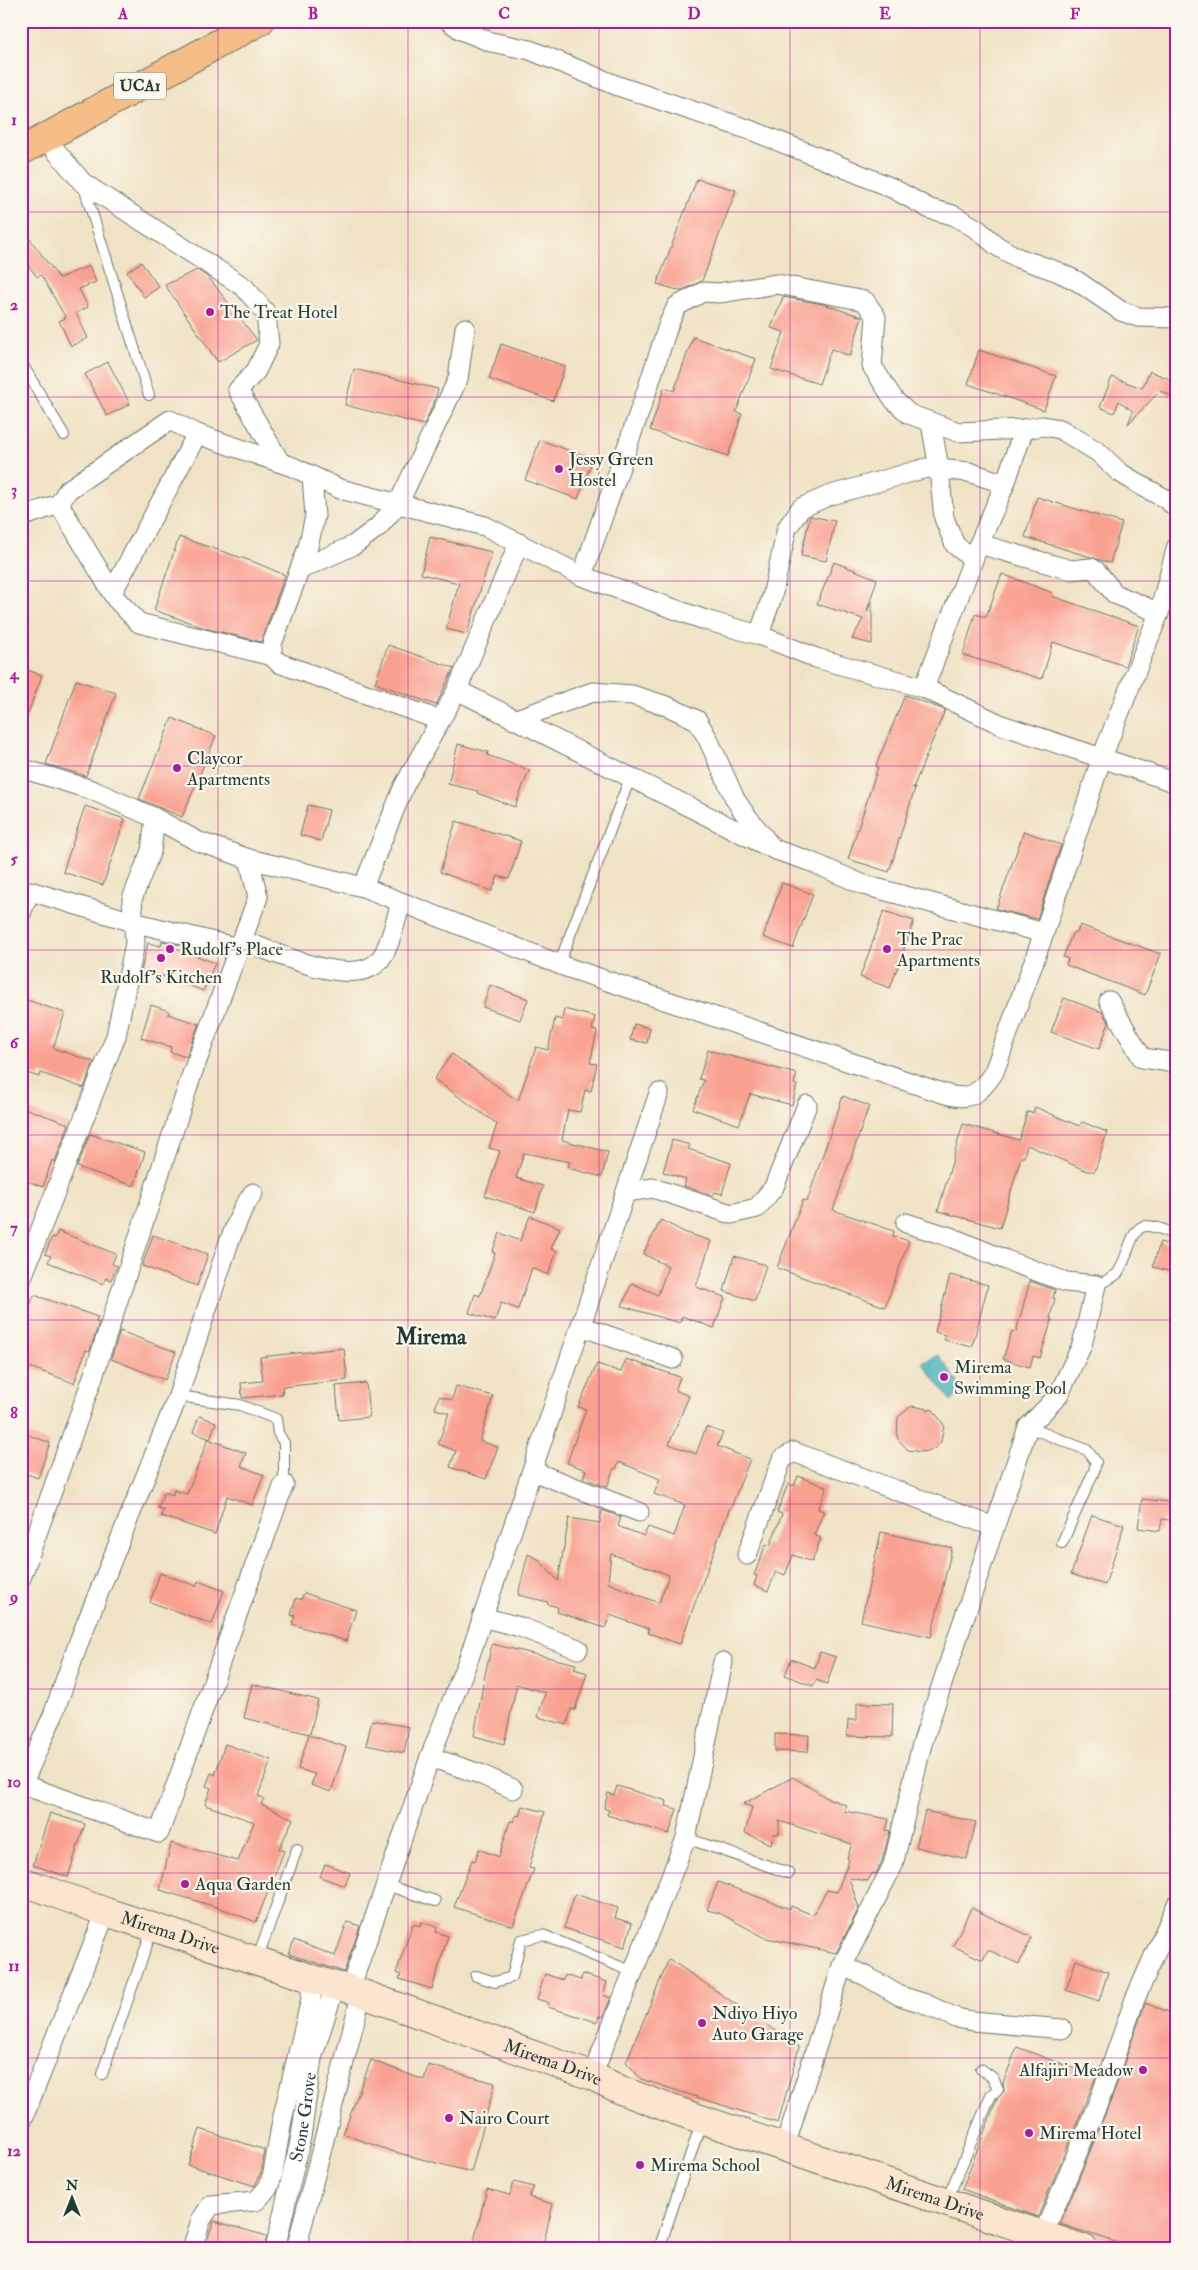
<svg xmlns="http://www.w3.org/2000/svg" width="1198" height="2270" viewBox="0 0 1198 2270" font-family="'IM FELL Double Pica',serif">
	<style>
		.water { fill: #3fb0b7; stroke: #2f7676 }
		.building { fill: #f9a191; fill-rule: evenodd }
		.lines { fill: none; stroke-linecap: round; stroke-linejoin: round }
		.lane-casing { stroke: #687766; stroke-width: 12 }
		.street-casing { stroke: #687766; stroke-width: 21 }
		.secondary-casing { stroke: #687766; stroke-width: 30 }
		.primary-casing { stroke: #687766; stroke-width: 30 }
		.lane { stroke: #fff; stroke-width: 10 }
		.street { stroke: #fff; stroke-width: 19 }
		.secondary { stroke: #fbe5cf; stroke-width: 28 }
		.primary { stroke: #f6be87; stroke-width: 28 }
		.grid { fill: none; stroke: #b5179e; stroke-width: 1; stroke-opacity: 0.55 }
		.poi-dot { fill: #b5179e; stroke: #fbf7ec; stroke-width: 2 }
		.labels { text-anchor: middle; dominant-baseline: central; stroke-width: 4.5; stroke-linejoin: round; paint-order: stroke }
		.shield { fill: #fbf7ec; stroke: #61756b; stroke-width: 1 }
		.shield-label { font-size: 16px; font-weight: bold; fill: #1f3d34 }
		.poi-label { font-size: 18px; fill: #1f3d34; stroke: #fbf7ec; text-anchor: start }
		.street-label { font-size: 18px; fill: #1f3d34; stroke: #fbf7ec }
		.district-label { font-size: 22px; font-weight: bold; fill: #1f3d34; stroke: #fbf7ec }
		.neatline { fill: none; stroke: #b5179e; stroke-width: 2 }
		.grid-label { font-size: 16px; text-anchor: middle; font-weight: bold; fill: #b5179e }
	</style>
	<rect width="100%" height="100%" fill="#fbf7ec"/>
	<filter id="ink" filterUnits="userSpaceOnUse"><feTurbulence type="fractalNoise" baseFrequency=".02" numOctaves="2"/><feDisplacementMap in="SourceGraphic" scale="10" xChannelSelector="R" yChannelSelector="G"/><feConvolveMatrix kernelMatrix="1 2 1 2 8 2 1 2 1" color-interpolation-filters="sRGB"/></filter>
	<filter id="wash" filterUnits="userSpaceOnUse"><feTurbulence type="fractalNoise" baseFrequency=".0096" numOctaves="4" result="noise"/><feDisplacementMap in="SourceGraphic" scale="20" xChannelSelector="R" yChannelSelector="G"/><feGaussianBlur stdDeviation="1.12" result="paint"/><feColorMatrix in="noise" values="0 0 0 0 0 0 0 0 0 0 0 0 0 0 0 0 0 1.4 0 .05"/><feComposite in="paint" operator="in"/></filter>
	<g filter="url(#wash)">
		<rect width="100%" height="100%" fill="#f0e2c4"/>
		<!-- water -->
		<path class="water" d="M939 1355 964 1391 951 1401 922 1363Z"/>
		<g id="blocks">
			<!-- building -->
			<g class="building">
				<path d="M697 179 736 190 702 281 681 291 657 284Z"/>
				<path d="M21 227 59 278 89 266 96 282 79 289 88 307 76 313 88 338 71 346 59 321 66 318 41 275 37 277 21 256Z"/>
				<path d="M141 262 159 287 144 297 127 272Z"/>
				<path d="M197 270 209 278 257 340 218 362 165 285Z"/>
				<path d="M783 297 823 304 862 317 850 356 831 349 819 384 771 369 784 332 771 328Z"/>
				<path d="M693 337 756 359 736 412 742 414 728 456 650 430 664 388 674 391Z"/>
				<path d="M501 344 565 366 553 401 489 379Z"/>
				<path d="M979 350 1056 376 1044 410 968 384Z"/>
				<path d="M108 362 130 404 107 416 85 374Z"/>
				<path d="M354 369 438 389 435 400 424 425 345 405Z"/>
				<path d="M1150 371 1177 382V398L1160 391 1128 424 1133 411 1119 401 1114 413 1100 407 1112 377 1142 388Z"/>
				<path d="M540 440 593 459 578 499 525 480Z"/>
				<path d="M1037 497 1122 523 1110 563 1025 537Z"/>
				<path d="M810 516 835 521 826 561 801 556Z"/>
				<path d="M179 537 254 562 285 575 261 642 205 628 154 610Z"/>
				<path d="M430 537 492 552 467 634 446 629 459 583 421 574Z"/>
				<path d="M834 562 877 579 867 611 872 601V644L852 639 863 619 817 604Z"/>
				<path d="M1002 574 1053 593 1052 596 1139 626 1125 666 1053 642 1042 679 963 655 975 614 986 617Z"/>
				<path d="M388 645 454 668 436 705 375 683Z"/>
				<path d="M21 668 42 675 23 727H21Z"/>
				<path d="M76 680 116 693 86 776 46 764Z"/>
				<path d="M905 695 945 710 913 788H915L889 872 848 859 878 767 876 766Z"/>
				<path d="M172 718 216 736 182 817 139 799Z"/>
				<path d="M458 744 488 752 487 755 529 770 515 807 477 793 478 791 448 784Z"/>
				<path d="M308 805 329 810 321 841 300 835Z"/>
				<path d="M85 806 125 819 103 885 63 872Z"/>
				<path d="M456 821 521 841 509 879 498 876 492 891 440 872Z"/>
				<path d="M1024 831 1061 845 1037 919 996 909Z"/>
				<path d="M782 883 813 894 793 948 763 937Z"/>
				<path d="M884 911 914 921 890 988 860 977Z"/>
				<path d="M1080 925 1161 954 1145 995 1066 965 1068 959 1063 957 1073 932 1077 933Z"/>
				<path d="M162 941 185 946 184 951 215 963 203 991 171 978 141 971 148 943 161 946Z"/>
				<path d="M490 985 528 999 520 1020 483 1007Z"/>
				<path d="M21 998 65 1013 53 1048 94 1062 84 1088 41 1073 39 1077 21 1071Z"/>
				<path d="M1064 998 1102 1012 1109 1023 1099 1049 1051 1032Z"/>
				<path d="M151 1005 169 1011 168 1014 199 1024 186 1057 170 1052 171 1047 141 1038Z"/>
				<path d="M564 1009 595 1017 592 1030 597 1031 590 1063 597 1064 591 1091 585 1090 580 1112 568 1110 562 1140 608 1152 602 1177 568 1168 570 1162 524 1153 516 1178 543 1186 535 1212 485 1196 500 1151 489 1148 497 1124 434 1079 452 1054 518 1101 536 1047 548 1050 555 1018 562 1020Z"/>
				<path d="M634 1024 650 1028 647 1043 630 1040Z"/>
				<path d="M708 1050 797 1074 794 1084 797 1085 792 1105 750 1094 739 1125 693 1109 704 1080 699 1079Z"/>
				<path d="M843 1096 869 1106 833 1210 894 1231 893 1236 909 1241 885 1307 777 1268 803 1200 807 1201Z"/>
				<path d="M21 1107 69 1124 55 1162 52 1160 43 1187 21 1179Z"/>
				<path d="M1035 1107 1079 1126 1082 1122 1107 1132 1095 1171H1087L1027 1145 1024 1157H1021L1000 1228 938 1211 963 1124 1019 1140 1027 1112 1033 1113Z"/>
				<path d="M90 1134 145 1152 134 1186 77 1167Z"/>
				<path d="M672 1140 690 1145 688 1149 731 1163 722 1194 715 1192 713 1196 684 1186 686 1179 663 1172Z"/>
				<path d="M530 1216 560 1228 551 1249 557 1251 548 1275 532 1268 518 1309 501 1303 495 1321 469 1313 475 1294 480 1296 495 1253 492 1252 500 1233 520 1241Z"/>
				<path d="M661 1220 684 1232 711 1241 696 1287 725 1297 714 1328 682 1316 680 1323 622 1306 632 1283 658 1295 668 1266 643 1254Z"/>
				<path d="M58 1231 116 1254 112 1264 117 1266 111 1280 106 1278 103 1284 48 1262 51 1256 45 1254 52 1237 55 1238Z"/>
				<path d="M153 1235 208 1254 197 1286 142 1266Z"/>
				<path d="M1160 1242 1177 1247V1273L1153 1267Z"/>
				<path d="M734 1256 766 1265 755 1301 724 1291Z"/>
				<path d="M950 1275 988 1285 972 1347 944 1340 945 1335 935 1332Z"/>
				<path d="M1030 1281 1055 1290 1053 1298H1055L1050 1318 1052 1319 1040 1358 1033 1356 1030 1367 1003 1359 1012 1331 1016 1332Z"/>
				<path d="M34 1295 98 1317 96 1322 99 1323 90 1351 86 1350 74 1383 21 1364V1329Z"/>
				<path d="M120 1331 176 1352 165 1380 111 1359Z"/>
				<path d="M344 1348 347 1380 282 1387 283 1394 242 1398 241 1383 263 1381 260 1357Z"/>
				<path d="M626 1359 680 1377 675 1390 689 1396 669 1444 696 1454 706 1427 723 1433 717 1446 750 1459 731 1507H730L680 1644 648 1633 649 1629 610 1615 605 1628 557 1612 558 1607 547 1604 548 1602 518 1595 528 1554 538 1559 558 1581 569 1518 600 1523 602 1510 621 1517 618 1526 620 1527 644 1536 648 1527 674 1536 685 1505 654 1494 660 1479 619 1462 616 1469 614 1468 607 1487 583 1478 586 1470 567 1463 586 1409 578 1407 597 1364 621 1372ZM611 1554 669 1575 659 1603 608 1583Z"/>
				<path d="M366 1383 369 1417 339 1420 336 1386Z"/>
				<path d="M456 1386 493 1396 480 1441 498 1447 486 1479 450 1467 456 1451 438 1444 449 1413 435 1409 439 1396 452 1400Z"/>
				<path d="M912 1406 933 1410 944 1425 941 1442 934 1449 923 1452 908 1450 897 1438 898 1417Z"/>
				<path d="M199 1416 216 1422 210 1439 193 1432Z"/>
				<path d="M21 1432 50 1443 38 1478 21 1472Z"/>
				<path d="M208 1439 246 1453 241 1466 264 1475 252 1505 227 1496 215 1534 161 1516 164 1510 158 1508 164 1492 173 1495 174 1490 187 1494Z"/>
				<path d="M798 1476 827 1487 818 1509 824 1511 814 1535 821 1538 812 1562 793 1555 785 1575 776 1571 768 1591 754 1585 757 1576 754 1575 766 1544 770 1546 782 1514 777 1512 788 1484 794 1486Z"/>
				<path d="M1142 1499 1177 1503V1521L1162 1519 1160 1531 1138 1528Z"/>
				<path d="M1092 1515 1124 1525 1105 1585 1071 1574Z"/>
				<path d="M881 1532 952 1548 931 1637 861 1621Z"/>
				<path d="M160 1573 196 1586 198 1581 224 1591 212 1624 150 1602Z"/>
				<path d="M304 1593 356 1610 346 1641 292 1624 295 1616 291 1615 296 1598 301 1600Z"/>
				<path d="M492 1644 576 1664 574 1669 587 1673 575 1710 571 1709 567 1725 538 1717 545 1693 517 1684 504 1744 474 1736 484 1679Z"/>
				<path d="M820 1652 836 1657 827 1684 816 1680 813 1686 785 1675 791 1659 815 1668Z"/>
				<path d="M252 1684 318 1700 310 1734 244 1718Z"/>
				<path d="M857 1703 893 1704 892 1737 847 1736 848 1720H857Z"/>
				<path d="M372 1720 409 1727 404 1753 366 1745Z"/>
				<path d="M775 1734 809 1735 808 1752 775 1751Z"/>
				<path d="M309 1735 346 1747 331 1792 311 1785 315 1774 298 1769Z"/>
				<path d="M225 1744 271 1760 258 1796 264 1798 261 1804 293 1819 279 1849 284 1851 256 1922 223 1909 160 1890 171 1843 238 1861 254 1822 205 1805 211 1788 206 1786 211 1773 215 1775Z"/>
				<path d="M793 1777 827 1798 846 1805 844 1811 889 1819 886 1830 890 1831 882 1861 876 1874 872 1873 868 1881 849 1878 859 1908 836 1953 766 1938 719 1913 707 1910 718 1882 790 1909 791 1906 813 1915 827 1890 837 1892 849 1860 847 1858 852 1844 779 1821V1834H773L771 1844 745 1833 752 1807 743 1804Z"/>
				<path d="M617 1786 667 1801 666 1806 677 1809 669 1834 607 1815 609 1810 604 1808 608 1793 614 1795Z"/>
				<path d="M522 1806 545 1812 529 1868 534 1869 513 1926 454 1907 472 1860 475 1861 479 1849 499 1857 510 1821 514 1822 516 1815 519 1816Z"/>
				<path d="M925 1811 976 1822 967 1859 916 1847Z"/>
				<path d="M50 1813 85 1824 68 1877 33 1865Z"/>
				<path d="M325 1864 350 1873 345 1886 320 1877Z"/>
				<path d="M575 1894 618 1908 615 1918 632 1923 625 1947 564 1928Z"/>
				<path d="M971 1908 1032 1937 1019 1964 988 1950 983 1960 953 1946Z"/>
				<path d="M347 1922 360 1926 344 1972 289 1954 294 1940 335 1956Z"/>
				<path d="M421 1922 437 1927 436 1932 448 1936 432 1989 399 1979 401 1975 396 1973 413 1924 420 1926Z"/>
				<path d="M669 1959 799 2047 778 2123 641 2079 626 2062Z"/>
				<path d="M1076 1960 1108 1972 1099 2001 1066 1990Z"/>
				<path d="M545 1974 563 1980 565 1975 581 1980 582 1974 607 1982 603 1995 611 1998 603 2017 599 2016 597 2022 548 2007 549 2003 537 1999Z"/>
				<path d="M1145 2003 1177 2015V2239L1173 2249H1137L1060 2224 1111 2100Z"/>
				<path d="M1017 2047 1096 2077 1038 2217 962 2189 997 2099 1004 2091 1003 2083Z"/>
				<path d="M371 2060 424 2080 428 2065 495 2083 471 2172 391 2151 343 2134Z"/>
				<path d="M200 2129 265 2150 262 2170 255 2186 188 2165Z"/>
				<path d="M514 2182 534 2187 529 2197 553 2204 542 2249H472L487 2189 510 2195Z"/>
				<path d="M214 2221 267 2236 264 2249H204Z"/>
			</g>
		</g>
	</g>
	<g filter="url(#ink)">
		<use href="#blocks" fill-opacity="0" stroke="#687766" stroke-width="1"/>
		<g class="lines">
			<defs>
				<g id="lane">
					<path d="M83 184 149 395"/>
					<path d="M21 362 64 435"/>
					<path d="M559 964 630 778"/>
					<path d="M1096 1285C1103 1282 1111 1279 1117 1274 1127 1263 1130 1226 1146 1226 1156 1226 1168 1232 1177 1234"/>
					<path d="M178 1396 240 1405 276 1419 278 1433 284 1443V1484"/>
					<path d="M1028 1427 1087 1450 1096 1462 1094 1471 1062 1543"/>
					<path d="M686 1838 789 1873"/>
					<path d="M386 1885 435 1901"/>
					<path d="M1176 1931 1177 1932"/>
					<path d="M257 1959 297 1849"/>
					<path d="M476 1976 495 1982 512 1977 521 1940 543 1935 633 1972"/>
					<path d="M102 2074 153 1927"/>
					<path d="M947 2200 991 2095 998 2089 993 2078 981 2069"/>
					<path d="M659 2249 702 2120"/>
				</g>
				<g id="street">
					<path d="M449 21 461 30 491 42 530 50 618 86 753 131 828 161 892 188 930 209 953 215 977 229 997 246 1018 258 1056 271 1077 281 1121 311 1138 317 1177 318"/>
					<path d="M45 138 83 183 244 287 266 313 269 344 256 371 238 390 280 462"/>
					<path d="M931 423 939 469 944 518 955 545 973 559"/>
					<path d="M312 476 315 516 308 547 272 644V656L279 663 439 720"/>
					<path d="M59 504 116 599 139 623 272 656"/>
					<path d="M21 517 59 504 68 490 170 420 197 434 293 467 340 489 485 526 582 576 705 620 759 635 816 658 924 688 1002 725 1177 783"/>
					<path d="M979 544 1071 570 1091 568 1096 571 1115 594 1159 613"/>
					<path d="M301 569 354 545 378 527 398 504 458 379 465 328"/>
					<path d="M582 576 647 390 669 323 677 306 703 292 719 293 777 284 865 301 876 317 872 366 894 400 909 414 958 432 1024 429 1043 426 1060 429 1098 452 1119 472 1142 486 1166 499 1177 508"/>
					<path d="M112 593 197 434"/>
					<path d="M759 635 772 597 787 528 801 508 828 496 926 468 969 472 1005 484"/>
					<path d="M924 688 979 544 1005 484 1024 429"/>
					<path d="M457 690 767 846"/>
					<path d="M514 720 593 692 632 695 667 706 697 720 708 739 735 799 745 814 773 849 809 861 864 885 1044 933"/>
					<path d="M21 768 92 790 155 818 197 841 249 859 363 887 566 967 942 1093C969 1102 979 1095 994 1072L1044 933 1102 757 1159 613 1177 546"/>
					<path d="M363 887 404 786 457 690 519 543"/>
					<path d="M21 913 30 891 133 922 238 948"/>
					<path d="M241 940C272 951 351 989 378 962 390 950 396 918 401 902"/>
					<path d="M1109 1001 1142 1058 1177 1063"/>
					<path d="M626 1192 653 1188 731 1214 757 1208 774 1187 807 1105"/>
					<path d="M21 1280 116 1036 135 943 132 899 151 851 155 818"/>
					<path d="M581 1326 673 1359"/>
					<path d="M532 1471 639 1512"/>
					<path d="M747 1555 782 1459 794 1452 994 1527"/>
					<path d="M21 1578 93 1377 192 1074 258 897 249 859"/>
					<path d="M482 1617 520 1627 578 1649"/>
					<path d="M430 1757 480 1774 513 1789"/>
					<path d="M21 1784 159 1833 284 1484"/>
					<path d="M22 1785 53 1715 80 1639 178 1396 229 1242 243 1208 253 1193"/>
					<path d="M842 1966 866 1976 900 1996 923 2003 956 2018 973 2021 1062 2029"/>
					<path d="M350 1989 430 1757 470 1655 659 1093"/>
					<path d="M592 2076 686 1838 723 1662"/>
					<path d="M21 2123 106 1912"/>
					<path d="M785 2146 842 1966 893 1865 922 1744 1028 1427 1058 1396 1082 1345 1096 1285 1066 1282 1006 1260 950 1237 906 1223"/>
					<path d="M192 2249 201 2220 211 2205 256 2201 268 2188 273 2173 282 2120 311 1999 312 1978"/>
					<path id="s1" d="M275 2249 301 2137 312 2058 335 1986"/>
					<path d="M296 2249 362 1992"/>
					<path d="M1039 2249 1043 2235 1101 2096 1135 1999 1177 1904"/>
				</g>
				<g id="secondary">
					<path id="s2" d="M21 1881 106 1912 335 1986 350 1989 374 1998 592 2076 623 2091 674 2110 1084 2249"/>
				</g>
				<path id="primary" d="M21 151 260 21"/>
			</defs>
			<!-- lane casing -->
			<use href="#lane" class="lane-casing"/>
			<!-- street casing -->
			<use href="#street" class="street-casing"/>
			<!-- secondary casing -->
			<use href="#secondary" class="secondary-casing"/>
			<!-- primary casing -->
			<use href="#primary" class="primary-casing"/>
			<!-- lane -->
			<use href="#lane" class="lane"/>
			<!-- street -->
			<use href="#street" class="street"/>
			<!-- secondary -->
			<use href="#secondary" class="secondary"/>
			<!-- primary -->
			<use href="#primary" class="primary"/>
		</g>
	</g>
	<!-- grid -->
	<path class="grid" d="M218 21V2249M408 21V2249M599 21V2249M790 21V2249M980 21V2249M21 212H1177M21 397H1177M21 581H1177M21 766H1177M21 950H1177M21 1135H1177M21 1320H1177M21 1504H1177M21 1689H1177M21 1873H1177M21 2058H1177"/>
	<!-- markers -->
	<g class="poi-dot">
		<circle cx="210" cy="312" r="5"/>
		<circle cx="559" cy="469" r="5"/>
		<circle cx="177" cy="768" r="5"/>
		<circle cx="170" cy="949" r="5"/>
		<circle cx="887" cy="949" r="5"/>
		<circle cx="161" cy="958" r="5"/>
		<circle cx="944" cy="1377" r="5"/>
		<circle cx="185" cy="1884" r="5"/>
		<circle cx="702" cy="2023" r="5"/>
		<circle cx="1143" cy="2070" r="5"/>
		<circle cx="449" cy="2118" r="5"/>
		<circle cx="1029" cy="2133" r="5"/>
		<circle cx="640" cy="2165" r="5"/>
	</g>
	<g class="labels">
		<!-- shield labels -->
		<rect class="shield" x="114" y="72.5" width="52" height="27" rx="4"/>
		<g class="shield-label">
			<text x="140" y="86">UCA1</text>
		</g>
		<!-- poi labels -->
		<g class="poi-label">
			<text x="220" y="312">The Treat Hotel</text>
			<text x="569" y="459">Jessy Green<tspan x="569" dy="21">Hostel</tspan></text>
			<text x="187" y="758">Claycor<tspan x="187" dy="21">Apartments</tspan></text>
			<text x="897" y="939">The Prac<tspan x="897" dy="21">Apartments</tspan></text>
			<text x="180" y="949">Rudolf's Place</text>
			<text x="161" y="977" text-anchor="middle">Rudolf's Kitchen</text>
			<text x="954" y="1367">Mirema<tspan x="954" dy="21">Swimming Pool</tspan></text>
			<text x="195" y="1884">Aqua Garden</text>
			<text x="712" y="2013">Ndiyo Hiyo<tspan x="712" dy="21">Auto Garage</tspan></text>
			<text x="1133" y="2070" text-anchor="end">Alfajiri Meadow</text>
			<text x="459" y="2118">Nairo Court</text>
			<text x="1039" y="2133">Mirema Hotel</text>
			<text x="650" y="2165">Mirema School</text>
		</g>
		<!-- street labels -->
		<g class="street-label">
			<text stroke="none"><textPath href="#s2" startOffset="158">Mirema Drive</textPath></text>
			<text stroke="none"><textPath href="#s2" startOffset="562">Mirema Drive</textPath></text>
			<text stroke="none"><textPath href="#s1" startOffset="135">Stone Grove</textPath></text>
			<text stroke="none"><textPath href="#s2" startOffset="968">Mirema Drive</textPath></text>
		</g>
		<!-- district labels -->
		<g class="district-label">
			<text x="431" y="1337">Mirema</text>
		</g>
	</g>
	<!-- margin -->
	<rect width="1198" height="2270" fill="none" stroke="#fbf7ec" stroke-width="55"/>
	<!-- north arrow -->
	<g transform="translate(72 2198)" stroke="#fbf7ec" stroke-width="4" paint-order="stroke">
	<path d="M0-4L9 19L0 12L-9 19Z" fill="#1f3d34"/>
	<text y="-8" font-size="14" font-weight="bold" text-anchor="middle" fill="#1f3d34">N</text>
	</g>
	<rect x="28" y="28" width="1142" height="2214" class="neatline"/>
	<g class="grid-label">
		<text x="123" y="19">A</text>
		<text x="313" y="19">B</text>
		<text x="504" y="19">C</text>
		<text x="694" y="19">D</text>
		<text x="885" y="19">E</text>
		<text x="1075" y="19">F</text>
		<text x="14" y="125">1</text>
		<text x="14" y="310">2</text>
		<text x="14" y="495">3</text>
		<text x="14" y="679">4</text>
		<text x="14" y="864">5</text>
		<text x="14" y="1048">6</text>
		<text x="14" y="1233">7</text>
		<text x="14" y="1418">8</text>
		<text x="14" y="1602">9</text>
		<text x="14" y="1787">10</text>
		<text x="14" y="1971">11</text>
		<text x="14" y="2156">12</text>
	</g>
</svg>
